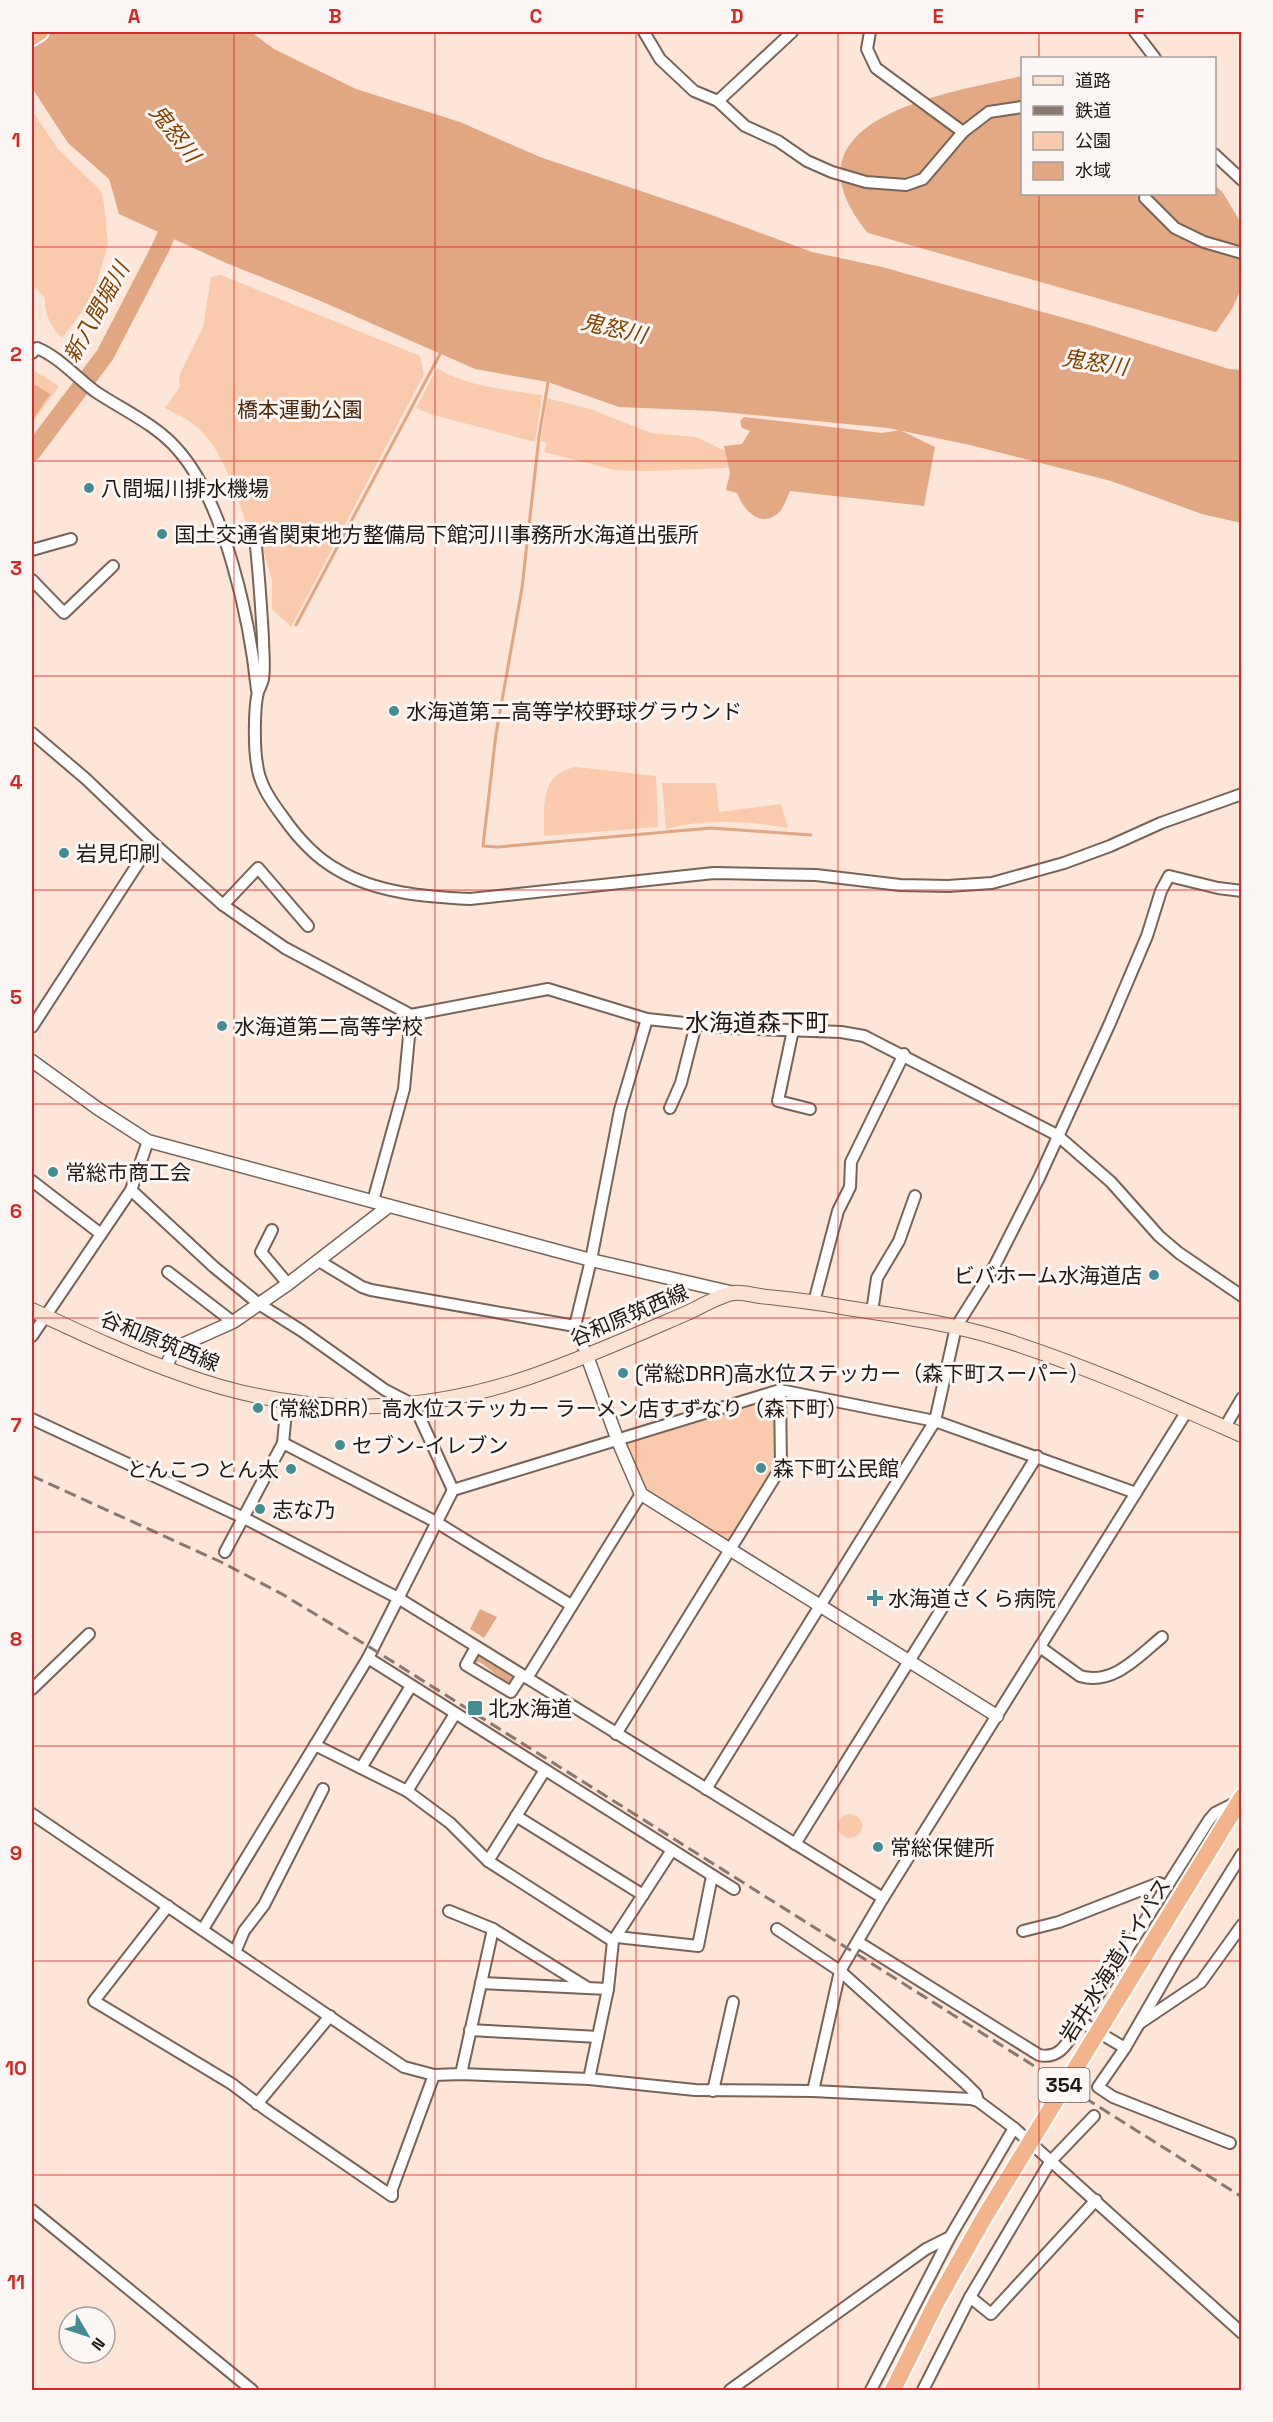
<svg xmlns="http://www.w3.org/2000/svg" width="1273" height="2422" viewBox="0 0 1273 2422" font-family="'Space Grotesk','Noto Sans JP',sans-serif">
	<style>
		.green { fill: #facaac }
		.forest { fill: #e2a984 }
		.water { fill: #e0a782 }
		.lines { fill: none; stroke-linecap: round; stroke-linejoin: round }
		.stream { stroke: #e0a782; stroke-width: 3 }
		.river { stroke: #e0a782; stroke-width: 18 }
		.minor-casing { stroke: #776357; stroke-width: 14 }
		.tertiary-casing { stroke: #776357; stroke-width: 15 }
		.secondary-casing { stroke: #776357; stroke-width: 16 }
		.trunk-casing { stroke: #fff; stroke-width: 20 }
		.minor { stroke: #fff; stroke-width: 10 }
		.tertiary { stroke: #fff; stroke-width: 12 }
		.secondary { stroke: #fbe3d4; stroke-width: 14 }
		.trunk { stroke: #f4b48b; stroke-width: 16 }
		.rail { stroke: #88786f; stroke-width: 3; stroke-dasharray: 12 6; stroke-linecap: butt }
		.trunk-bridge-casing { stroke: #fff; stroke-width: 20; stroke-linecap: butt }
		.trunk-bridge { stroke: #f4b48b; stroke-width: 16 }
		.grid { fill: none; stroke: #d62828; stroke-width: 1.5; stroke-opacity: 0.55 }
		.poi-dot { fill: #448b92; stroke: #fcf7f4; stroke-width: 2 }
		.labels { text-anchor: middle; dominant-baseline: central; stroke-width: 6; stroke-linejoin: round; paint-order: stroke }
		.shield { fill: #fcf7f4; stroke: #625b56; stroke-width: 1.5 }
		.shield-label { font-size: 20px; font-weight: bold; fill: #201813 }
		.park-label { font-size: 21px; fill: #4c270b; stroke: #fcf7f4 }
		.poi-label { font-size: 21px; fill: #201813; stroke: #fcf7f4; text-anchor: start }
		.street-label { font-size: 21px; fill: #201813; stroke: #fcf7f4 }
		.water-label { font-size: 22px; font-style: italic; fill: #874203; stroke: #fcf7f4 }
		.quarter-label { font-size: 24px; fill: #201813; stroke: #fcf7f4 }
		.neatline { fill: none; stroke: #d62828; stroke-width: 2 }
		.grid-label { font-size: 20px; text-anchor: middle; font-weight: bold; fill: #d62828 }
	</style>
	<rect width="100%" height="100%" fill="#fde5d7"/>
	<!-- green -->
	<g class="green">
		<path d="M32 111 58 149 100 190 103 197 108 244 89 309 80 314 62 338C51 328 44 312 45 298L32 284Z"/>
		<path d="M221 275 420 356 424 374 291 627 272 609V579L257 530 247 525C233 489 223 444 189 421 181 416 173 412 165 408L180 387 179 376 203 327 211 277Z"/>
		<path d="M437 368C468 387 507 390 542 395L535 442 430 414 416 408Z"/>
		<path d="M35 371 59 386 32 423V375Z"/>
		<path d="M547 398 590 409 651 433 696 437 732 454 727 468 648 471 614 470 544 452 547 443 541 441Z"/>
		<path d="M576 767 656 776 658 827 544 836C545 806 539 774 576 767Z"/>
		<path d="M662 783H716L719 812 781 804 788 828C752 821 701 819 666 829Z"/>
		<path d="M773 1397 778 1464 728 1543 645 1491 627 1441Z"/>
		<circle cx="850" cy="1826" r="12"/>
	</g>
	<!-- forest -->
	<g class="forest">
		<path d="M1022 76V194H1214L1215 185 1223 193 1241 223V288L1232 309 1216 332 868 233C774 119 946 93 1022 76Z"/>
		<path d="M32 383 50 394 32 421Z"/>
		<path d="M744 417 882 433 900 430 935 447 924 506 790 491C786 499 784 509 776 515 758 528 742 507 737 493L726 490 730 473 724 446 742 444 750 431 742 428 740 421Z"/>
		<path d="M479 1654 513 1674V1681L507 1683 480 1662 474 1663 473 1660Z"/>
	</g>
	<!-- water -->
	<g class="water">
		<path d="M32 32H251L274 49 356 89 460 122 540 157 706 213 812 252 882 267 1093 326 1229 369 1241 370V523L1202 514 1111 481 970 445 888 428 712 411 619 407 548 382 475 369 323 302 224 262 119 214 109 179 68 143 32 88Z"/>
		<path d="M480 1609 497 1617 484 1638 470 1629Z"/>
	</g>
	<g class="lines">
		<!-- stream -->
		<g class="stream">
			<path d="M548 382 539 437 522 588 496 734 483 846 498 847 711 828 811 835"/>
			<path d="M296 625 440 354"/>
		</g>
		<!-- river -->
		<path class="river" d="M32 452 105 355 160 249 176 213"/>
		<defs>
			<g id="minor">
				<path d="M644 32 660 59 694 91 718 101 745 126 778 141 807 161 832 172 866 182 906 185 923 179 963 132 989 112 1022 107"/>
				<path d="M870 32 867 49 876 68 963 132"/>
				<path d="M1135 32 1155 58"/>
				<path d="M718 101 792 32"/>
				<path d="M1214 154 1242 180"/>
				<path d="M1145 198 1175 228 1204 242 1242 253"/>
				<path d="M32 353 37 348C59 357 77 378 96 392 123 410 157 425 178 450 225 503 250 621 257 690"/>
				<path d="M255 538C259 572 261 604 263 638 263 651 265 666 263 679 262 683 260 687 258 692 254 707 254 748 257 764 259 784 271 801 283 817 297 837 316 858 338 870 376 893 427 897 470 899L714 873 816 875 900 885 948 886 992 883 1064 863 1110 846 1161 823 1242 794"/>
				<path d="M32 550 71 539"/>
				<path d="M32 580 64 613 113 566"/>
				<path d="M32 733 86 779 152 842 223 905 285 948 411 1015 548 989 647 1019 731 1028 841 1032 864 1036 1057 1135 1111 1182 1159 1236 1179 1253 1242 1296"/>
				<path d="M223 905 258 868 308 926"/>
				<path d="M32 1027 152 842"/>
				<path d="M793 1030 778 1101 810 1109"/>
				<path d="M670 1108 681 1083 696 1024"/>
				<path d="M32 1181 101 1234"/>
				<path d="M131 1190 214 1267 259 1304 302 1331 385 1390 414 1405 453 1490"/>
				<path d="M373 1201 404 1089 411 1015"/>
				<path d="M272 1230 261 1252 288 1284"/>
				<path d="M319 1261 362 1287 371 1290 575 1326"/>
				<path d="M168 1272 233 1322"/>
				<path d="M814 1302 838 1211 850 1187 851 1162 904 1054"/>
				<path d="M872 1312 877 1278 899 1241 915 1196"/>
				<path d="M32 1336 131 1190 148 1141"/>
				<path d="M587 1356 575 1326 591 1260 620 1110 647 1019"/>
				<path d="M32 1419 244 1518 398 1598 883 1898"/>
				<path d="M1225 1427 1242 1398"/>
				<path d="M283 1443 436 1522 571 1605"/>
				<path d="M225 1552 283 1443 287 1401"/>
				<path d="M476 1647 466 1665 511 1692 522 1675"/>
				<path d="M1040 1647 1080 1676C1113 1686 1139 1656 1162 1637"/>
				<path d="M368 1658 734 1889"/>
				<path d="M527 1678 641 1494"/>
				<path d="M32 1689 89 1634"/>
				<path d="M616 1734 781 1467 780 1390"/>
				<path d="M315 1745 407 1791 450 1823 488 1861 613 1941"/>
				<path d="M361 1768 411 1686"/>
				<path d="M706 1789 935 1421 956 1327 995 1265 1039 1178 1110 1023 1147 936 1161 891 1169 876 1218 888 1242 891"/>
				<path d="M407 1791 455 1714"/>
				<path d="M32 1814 386 2055 404 2067 434 2075 461 2074 589 2079 695 2090 813 2091 971 2099 978 2101 1014 2128 1242 2333"/>
				<path d="M516 1816 643 1895"/>
				<path d="M795 1844 1037 1456"/>
				<path d="M488 1861 545 1770"/>
				<path d="M168 1906 94 2001 232 2084 265 2109 392 2196V2189L434 2075"/>
				<path d="M449 1911 493 1929 588 1988"/>
				<path d="M203 1929 368 1658 453 1490 780 1390 935 1421 1136 1493"/>
				<path d="M777 1929 840 1971 964 2082 976 2094 978 2101"/>
				<path d="M1023 1931 1059 1922 1159 1883 1166 1886"/>
				<path d="M617 1937 698 1946 712 1876"/>
				<path d="M858 1942 1039 2055C1062 2060 1069 2039 1081 2022L1209 1820 1215 1813 1237 1802"/>
				<path d="M235 1952 244 1931 264 1905 323 1789"/>
				<path d="M481 1983 608 1989"/>
				<path d="M1081 2022 1125 2048 1177 1958 1242 1854"/>
				<path d="M1140 2023 1201 1982 1242 1925"/>
				<path d="M470 2030 598 2037"/>
				<path d="M1125 2048 1098 2087 1113 2097 1230 2143"/>
				<path d="M461 2074 493 1929"/>
				<path d="M589 2079 608 1989 613 1941 672 1850"/>
				<path d="M713 2091 733 2002"/>
				<path d="M813 2091 840 1971 883 1898 1187 1411"/>
				<path d="M257 2104 330 2016"/>
				<path d="M32 2210 252 2390"/>
				<path d="M970 2297 991 2314 1096 2200"/>
				<path d="M730 2390 926 2249 950 2237"/>
				<path d="M871 2390 950 2237 1014 2128"/>
				<path d="M923 2390 970 2297 1050 2162 1094 2116"/>
			</g>
			<g id="tertiary">
				<path d="M32 1061 97 1108 148 1141 591 1260 734 1293"/>
				<path d="M587 1356 618 1441 641 1494 997 1716"/>
				<path d="M165 1368 175 1348 233 1322 288 1284 389 1206"/>
			</g>
			<path id="secondary" d="M32 1310C81 1333 132 1357 184 1375 308 1420 429 1416 552 1369 598 1352 643 1332 687 1313 700 1307 722 1294 734 1293 742 1292 752 1295 760 1296 785 1299 810 1301 836 1306 890 1315 946 1322 998 1338 1081 1364 1162 1400 1242 1435"/>
			<g id="trunk">
				<path d="M32 37 40 32"/>
				<path d="M1145 1955 1242 1797"/>
				<path d="M893 2390 937 2301 985 2216"/>
			</g>
		</defs>
		<!-- minor casing -->
		<use href="#minor" class="minor-casing"/>
		<!-- tertiary casing -->
		<use href="#tertiary" class="tertiary-casing"/>
		<!-- secondary casing -->
		<use href="#secondary" class="secondary-casing"/>
		<!-- trunk casing -->
		<use href="#trunk" class="trunk-casing"/>
		<!-- minor -->
		<use href="#minor" class="minor"/>
		<!-- tertiary -->
		<use href="#tertiary" class="tertiary"/>
		<!-- secondary -->
		<use href="#secondary" class="secondary"/>
		<!-- trunk -->
		<use href="#trunk" class="trunk"/>
		<!-- rail -->
		<path class="rail" d="M32 1476 221 1562 282 1594 371 1648 1242 2197"/>
		<defs>
			<path id="trunk-bridge" d="M985 2216 1145 1955"/>
		</defs>
		<!-- trunk-bridge casing -->
		<use href="#trunk-bridge" class="trunk-bridge-casing"/>
		<!-- trunk-bridge -->
		<use href="#trunk-bridge" class="trunk-bridge"/>
	</g>
	<!-- grid -->
	<path class="grid" d="M234 32V2390M435 32V2390M636 32V2390M838 32V2390M1039 32V58M1039 194V2390M32 247H1242M32 461H1242M32 676H1242M32 890H1242M32 1104H1242M32 1318H1242M32 1532H1242M32 1746H1242M32 1961H1242M32 2175H1242"/>
	<!-- markers -->
	<g class="poi-dot">
		<circle cx="89" cy="488" r="6"/>
		<circle cx="162" cy="534" r="6"/>
		<circle cx="394" cy="711" r="6"/>
		<circle cx="64" cy="853" r="6"/>
		<circle cx="222" cy="1026" r="6"/>
		<circle cx="53" cy="1172" r="6"/>
		<circle cx="1154" cy="1275" r="6"/>
		<circle cx="623" cy="1373" r="6"/>
		<circle cx="258" cy="1408" r="6"/>
		<circle cx="340" cy="1445" r="6"/>
		<circle cx="761" cy="1468" r="6"/>
		<circle cx="291" cy="1469" r="6"/>
		<circle cx="260" cy="1509" r="6"/>
		<path d="M872 1589h6v6h6v6h-6v6h-6v-6h-6v-6h6z"/>
		<rect x="467" y="1700" width="16" height="16" rx="3"/>
		<circle cx="878" cy="1847" r="6"/>
	</g>
	<g class="labels">
		<!-- shield labels -->
		<rect class="shield" x="1038.5" y="2068" width="51" height="34" rx="4.5"/>
		<g class="shield-label">
			<text x="1064" y="2085">354</text>
		</g>
		<!-- park labels -->
		<g class="park-label">
			<text x="300" y="409">橋本運動公園</text>
		</g>
		<!-- poi labels -->
		<g class="poi-label">
			<text x="101" y="488">八間堀川排水機場</text>
			<text x="174" y="534">国土交通省関東地方整備局下館河川事務所水海道出張所</text>
			<text x="406" y="711">水海道第二高等学校野球グラウンド</text>
			<text x="76" y="853">岩見印刷</text>
			<text x="234" y="1026">水海道第二高等学校</text>
			<text x="65" y="1172">常総市商工会</text>
			<text x="1142" y="1275" text-anchor="end">ビバホーム水海道店</text>
			<text x="635" y="1373">(常総DRR)高水位ステッカー（森下町スーパー）</text>
			<text x="270" y="1408">(常総DRR）高水位ステッカー ラーメン店すずなり（森下町）</text>
			<text x="352" y="1445">セブン-イレブン</text>
			<text x="773" y="1468">森下町公民館</text>
			<text x="279" y="1469" text-anchor="end">とんこつ とん太</text>
			<text x="272" y="1509">志な乃</text>
			<text x="888" y="1598">水海道さくら病院</text>
			<text x="488" y="1708">北水海道</text>
			<text x="890" y="1847">常総保健所</text>
		</g>
		<!-- street labels -->
		<g class="street-label">
			<text transform="translate(629 1315) rotate(-23)">谷和原筑西線</text>
			<text transform="translate(160 1341) rotate(22)">谷和原筑西線</text>
			<text transform="translate(1115 1960) rotate(-58)">岩井水海道バイパス</text>
		</g>
		<!-- water labels -->
		<g class="water-label">
			<text transform="translate(175 133) rotate(52)">鬼怒川</text>
			<text transform="translate(96 312) rotate(-61)">新八間堀川</text>
			<text transform="translate(614 328) rotate(13)">鬼怒川</text>
			<text transform="translate(1095 362) rotate(9)">鬼怒川</text>
		</g>
		<!-- quarter labels -->
		<g class="quarter-label">
			<text x="757" y="1022">水海道森下町</text>
		</g>
	</g>
	<!-- border -->
	<rect width="1273" height="2422" fill="none" stroke="#fcf7f4" stroke-width="66"/>
	<!-- legend -->
	<rect x="1021" y="57" width="195" height="138" fill="#fcf7f4" stroke="#a49e9a" stroke-width="1.5"/>
	<rect x="1033" y="76" width="30" height="9" fill="#fbe3d4" stroke="#a49e9a" stroke-width="1.5"/>
	<text x="1075" y="87" font-size="18" fill="#201813">道路</text>
	<rect x="1033" y="106" width="30" height="9" fill="#88786f" stroke="#a49e9a" stroke-width="1.5"/>
	<text x="1075" y="117" font-size="18" fill="#201813">鉄道</text>
	<rect x="1033" y="132" width="30" height="18" fill="#facaac" stroke="#a49e9a" stroke-width="1.5"/>
	<text x="1075" y="147" font-size="18" fill="#201813">公園</text>
	<rect x="1033" y="162" width="30" height="18" fill="#e0a782" stroke="#a49e9a" stroke-width="1.5"/>
	<text x="1075" y="177" font-size="18" fill="#201813">水域</text>
	<!-- north arrow -->
	<g transform="translate(87 2335) rotate(129)"><circle r="28" fill="#fcf7f4" stroke="#a49e9a" stroke-width="1.5"/>
	<path d="M0-4.5L10 22L0 15L-10 22Z" fill="#448b92"/>
	<text y="-9" font-size="16" font-weight="bold" text-anchor="middle" fill="#201813">N</text>
	</g>
	<rect x="33" y="33" width="1207" height="2356" class="neatline"/>
	<g class="grid-label">
		<text x="134" y="23">A</text>
		<text x="335" y="23">B</text>
		<text x="536" y="23">C</text>
		<text x="737" y="23">D</text>
		<text x="938" y="23">E</text>
		<text x="1139" y="23">F</text>
		<text x="16" y="147">1</text>
		<text x="16" y="361">2</text>
		<text x="16" y="575">3</text>
		<text x="16" y="789">4</text>
		<text x="16" y="1004">5</text>
		<text x="16" y="1218">6</text>
		<text x="16" y="1432">7</text>
		<text x="16" y="1646">8</text>
		<text x="16" y="1860">9</text>
		<text x="16" y="2075">10</text>
		<text x="16" y="2289">11</text>
	</g>
</svg>
